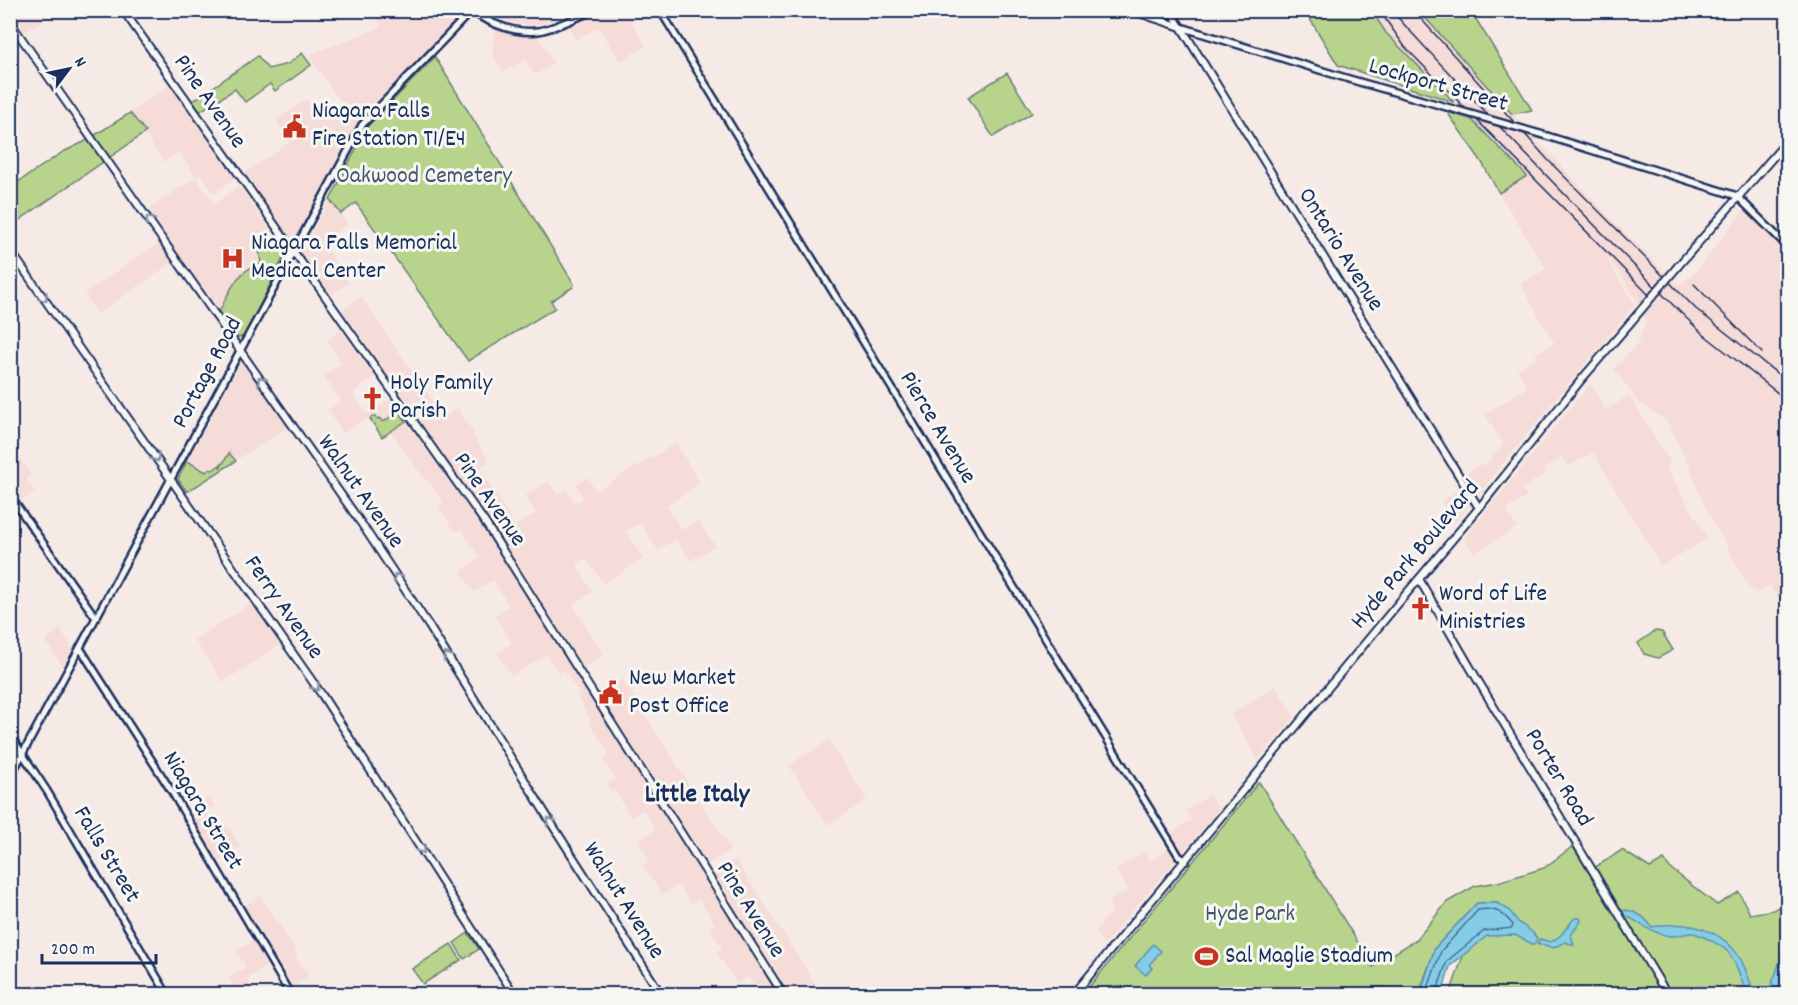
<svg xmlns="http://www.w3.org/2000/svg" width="1798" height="1005" viewBox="0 0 1798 1005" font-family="Dekko,sans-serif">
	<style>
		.built { fill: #f6dcd8 }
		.green { fill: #b8d48c; stroke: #6a8275; stroke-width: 1.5 }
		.water { fill: #85cde7; stroke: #5b8eb0; stroke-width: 1.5 }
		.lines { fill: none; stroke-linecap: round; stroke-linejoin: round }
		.shore { stroke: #456e95; stroke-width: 1.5 }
		.minor-casing { stroke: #1b2f5e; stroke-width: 10 }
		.major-casing { stroke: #1b2f5e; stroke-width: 10 }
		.minor { stroke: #f6f6f2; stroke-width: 5 }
		.major { stroke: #f6f6f2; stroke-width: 6 }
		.rail { stroke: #1b2f5e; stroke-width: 1.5 }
		.minor-bridge-casing { stroke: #1b2f5e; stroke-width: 10; stroke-linecap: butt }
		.major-bridge-casing { stroke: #1b2f5e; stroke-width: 10; stroke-linecap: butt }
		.minor-bridge { stroke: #f6f6f2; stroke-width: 5 }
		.major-bridge { stroke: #f6f6f2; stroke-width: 6 }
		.oneway { stroke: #8892a8 }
		.labels { text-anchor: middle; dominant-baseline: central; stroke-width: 6; stroke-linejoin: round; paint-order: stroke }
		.street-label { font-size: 24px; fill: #1b2f5e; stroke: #f6f6f2 }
		.poi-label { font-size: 24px; fill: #1b2f5e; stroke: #f6f6f2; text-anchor: start }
		.park-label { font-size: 24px; fill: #42586a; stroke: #f6f6f2 }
		.neighbourhood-label { font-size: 26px; font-weight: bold; fill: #1b2f5e; stroke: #f6f6f2 }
	</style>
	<rect width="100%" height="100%" fill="#f6eae6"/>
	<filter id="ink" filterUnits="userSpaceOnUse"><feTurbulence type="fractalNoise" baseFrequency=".0167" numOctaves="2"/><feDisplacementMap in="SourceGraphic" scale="12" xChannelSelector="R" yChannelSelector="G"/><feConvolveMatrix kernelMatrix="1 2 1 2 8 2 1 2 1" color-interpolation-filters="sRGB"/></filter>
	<g filter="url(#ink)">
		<!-- built -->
		<g class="built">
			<path d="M10 11 11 10 58 11 22 34 11 17Z"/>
			<path d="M371 11H465L360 122 293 244 243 174 290 142 276 120 307 99 322 120 343 105 308 55 381 27Z"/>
			<path d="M484 11H579L545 23 530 25 507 22Z"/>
			<path d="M607 11H648L631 21 646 46 620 62 599 27 576 40 568 26Z"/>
			<path d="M1372 11H1419L1512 114 1622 230 1678 285 1691 277 1744 210 1787 254V597H1777L1770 586 1756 593 1749 587 1701 499 1689 465 1667 421 1639 403 1614 369 1638 343 1646 321 1635 298 1616 268 1604 255 1635 305 1544 413 1478 495 1464 474 1482 464 1484 466 1503 444 1485 414 1528 387 1517 370 1537 358 1535 354 1554 343 1520 284 1546 269 1499 193 1527 176 1386 33Z"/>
			<path d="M495 30 522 35H537L554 63 535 75 525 59 503 73 495 58 492 50Z"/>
			<path d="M170 85 235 178 214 193 201 175 196 177 214 204 239 186 285 251V254L244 337 239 338 181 257 97 314 84 294 167 237 149 209 196 177 179 152 164 162 130 113Z"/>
			<path d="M330 200 348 224 322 242 349 282 331 295 301 252Z"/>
			<path d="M361 297 444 417 458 408 474 433 472 435 490 461 480 468 515 526 536 513 525 496 548 481 557 495 566 490 575 503 583 498 576 485 587 477 596 491 676 443 700 483 666 506 682 530 698 520 715 546 690 561 676 539 658 550 640 523 626 531 643 559 604 584 586 558 576 564 593 592 573 605 604 655 584 668 483 511 342 310Z"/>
			<path d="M341 330 375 377 353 393 367 414 390 399 399 411 382 422 374 417 370 419 368 417 343 433 328 410 341 401 324 376 342 363 327 340Z"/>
			<path d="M242 360 288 427 187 492 178 479Z"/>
			<path d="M1590 384 1606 410 1629 395 1671 463 1666 467 1708 538 1661 566 1593 452 1568 467 1562 457 1544 469 1546 473 1522 489 1527 497 1506 510 1517 527 1474 554 1464 538Z"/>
			<path d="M406 421 482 527 778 994H759L748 977 737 984 716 952 722 948 710 928 715 924 699 899 691 904 678 885 662 895 643 866 650 861 638 841 655 829 643 810 631 817 614 790 611 792 606 784 615 779 603 760 610 755 588 721 590 719 577 697 580 695 564 670 558 673 546 655 512 676 497 653 512 643 494 616 509 606 493 580 474 592 460 572 480 558 461 529 455 532 438 506 443 503 432 485 425 480 391 432Z"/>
			<path d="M20 459 31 475 26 479 35 492 20 502 10 487 11 465Z"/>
			<path d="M1463 487 1473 502 1455 523 1441 501Z"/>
			<path d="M252 603 281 644 223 682 194 640Z"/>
			<path d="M59 628 73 648 63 667 45 641Z"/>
			<path d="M623 680 731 850 708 864 600 695Z"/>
			<path d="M1275 686 1295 717 1258 760 1231 714Z"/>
			<path d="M829 740 867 800 827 825 789 765Z"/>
			<path d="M1210 795 1219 810 1182 853 1170 833 1191 820 1186 810Z"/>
			<path d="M209 797 215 807 207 812 217 829 226 824 241 847 219 861 188 811Z"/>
			<path d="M1172 847 1178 857 1104 945 1095 930 1113 911 1108 902 1128 890 1116 870 1144 852 1150 861Z"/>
			<path d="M736 859V860L822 994H790L714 874Z"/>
			<path d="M261 895 297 953 295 955 309 976 292 987 245 905Z"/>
			<path d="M254 941 267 966 247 979 256 994H239L229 977 246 967 236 951Z"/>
		</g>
		<!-- green -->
		<g class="green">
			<path d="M1305 11H1372L1386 33 1454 102 1338 65Z"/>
			<path d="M1419 11H1471L1532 110 1512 114Z"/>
			<path d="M302 53 311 65 275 91 270 84 245 102 235 89 199 112 193 101 258 56 268 69 288 64Z"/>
			<path d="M435 57 574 284 573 287 551 301 555 308 468 361 356 203 341 214 330 200 368 126Z"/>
			<path d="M1007 73 1032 113 993 137 968 97Z"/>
			<path d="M1447 112 1471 119 1527 176 1499 193 1481 161Z"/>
			<path d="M130 113 146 132 11 226V187L63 152 84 142Z"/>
			<path d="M276 237 286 252 245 336 238 338 219 312C229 293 237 269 261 264L259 249Z"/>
			<path d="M399 411 406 421 382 437 370 419 374 416 377 419 379 418 383 422Z"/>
			<path d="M229 453 236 461 187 492 178 479 187 461 206 472 209 469 213 470 221 464 220 468Z"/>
			<path d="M1655 631 1662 632 1673 650 1658 658 1644 654 1638 643Z"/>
			<path d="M1259 782 1373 967 1417 939 1447 902 1475 886 1498 882 1544 868 1573 846 1588 872 1622 850 1650 868 1664 860 1670 868 1717 905 1739 892 1750 914 1774 910 1787 902V994H1450L1468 941 1497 903H1477L1435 948 1419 994H1398C1387 982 1367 987 1354 994H1083Z"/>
			<path d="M468 933 479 949 464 959 454 943Z"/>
			<path d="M451 944 461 960 423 984 412 969Z"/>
		</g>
		<!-- water -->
		<g class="water">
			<path d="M1477 903H1497L1509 910 1518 922 1532 932 1537 938 1534 945 1515 935 1487 936 1450 966 1442 994H1420L1435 948Z"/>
			<path d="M1626 910C1640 913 1644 917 1652 927 1686 920 1723 928 1741 960 1747 971 1750 983 1755 994H1747C1741 981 1738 964 1728 952 1724 947 1699 933 1692 933 1684 933 1678 937 1669 936 1653 933 1643 926 1629 917L1625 916 1622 911Z"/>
			<path d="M1575 918H1580L1581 921 1571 935 1574 945 1565 942 1553 948 1545 945H1539L1537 944 1540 939 1550 942C1563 937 1566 926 1575 918Z"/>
			<path d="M1787 942C1788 960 1787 979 1776 994H1766C1777 980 1778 959 1787 942Z"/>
			<path d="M1153 944 1161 951 1149 965 1152 968 1146 975 1135 966Z"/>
		</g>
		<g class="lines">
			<!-- shore -->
			<path class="shore" d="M1426 994 1441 951 1478 910C1494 907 1503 912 1513 925L1512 928 1484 931 1447 961 1436 994"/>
			<defs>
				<g id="minor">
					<path d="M660 10 1129 775 1179 856 1186 861"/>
					<path d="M1170 10 1181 27 1349 79 1436 104"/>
					<path d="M471 11C491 24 513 34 538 31 554 29 579 16 595 10"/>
					<path d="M1547 136 1737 196 1788 247"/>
					<path d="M10 496 96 618"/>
					<path d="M80 648 172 792 290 994"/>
					<path d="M10 735 47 791 167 994"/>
					<path d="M10 777 362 125 472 10"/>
				</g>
				<g id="major">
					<path d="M123 10 486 524 783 994"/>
					<path d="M1130 10 1181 27 1479 508"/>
					<path d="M10 22 363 526 429 626 555 829 661 994"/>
					<path d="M10 250 322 695 514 994"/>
					<path d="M1678 266 1788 140"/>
					<path d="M1419 579 1477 679 1667 994"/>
					<path d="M1074 994 1401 600 1479 508 1581 380 1630 323"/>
				</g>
			</defs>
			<!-- minor casing -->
			<use href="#minor" class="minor-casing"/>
			<!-- major casing -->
			<use href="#major" class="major-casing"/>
			<!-- minor -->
			<use href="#minor" class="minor"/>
			<!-- major -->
			<use href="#major" class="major"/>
			<!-- rail -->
			<g class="rail">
				<path d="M1379 10 1405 47 1650 296"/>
				<path d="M1391 10C1485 114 1582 213 1680 312L1703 334 1788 401"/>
				<path d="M1413 10 1549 161 1696 309 1788 382"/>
				<path d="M1694 284 1762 353"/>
			</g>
			<defs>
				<path id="minor-bridge" d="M1436 104 1547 136"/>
				<path id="major-bridge" d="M1630 323 1678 266"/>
			</defs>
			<!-- minor-bridge casing -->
			<use href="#minor-bridge" class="minor-bridge-casing"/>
			<!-- major-bridge casing -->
			<use href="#major-bridge" class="major-bridge-casing"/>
			<!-- minor-bridge -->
			<use href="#minor-bridge" class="minor-bridge"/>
			<!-- major-bridge -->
			<use href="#major-bridge" class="major-bridge"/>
		</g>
		<!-- one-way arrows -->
		<defs><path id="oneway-chevron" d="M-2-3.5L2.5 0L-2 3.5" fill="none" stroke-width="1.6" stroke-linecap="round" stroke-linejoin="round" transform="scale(1.5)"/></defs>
		<g class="oneway">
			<use href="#oneway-chevron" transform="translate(149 220) rotate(-125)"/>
			<use href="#oneway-chevron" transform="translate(44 298) rotate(55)"/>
			<use href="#oneway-chevron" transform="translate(261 380) rotate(-125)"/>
			<use href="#oneway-chevron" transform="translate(156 458) rotate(55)"/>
			<use href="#oneway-chevron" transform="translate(397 577) rotate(-123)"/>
			<use href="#oneway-chevron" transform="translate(447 656) rotate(-121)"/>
			<use href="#oneway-chevron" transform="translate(316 687) rotate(55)"/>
			<use href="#oneway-chevron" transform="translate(550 821) rotate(-121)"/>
			<use href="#oneway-chevron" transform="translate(422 850) rotate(57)"/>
		</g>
	</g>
	<!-- icons -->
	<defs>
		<symbol id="civic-bare" viewBox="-9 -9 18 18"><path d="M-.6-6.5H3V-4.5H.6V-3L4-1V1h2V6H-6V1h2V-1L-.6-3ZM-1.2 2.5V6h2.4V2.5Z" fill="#c8321e" stroke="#f6f6f2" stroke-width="2.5" paint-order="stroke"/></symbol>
		<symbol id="hospital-bare" viewBox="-9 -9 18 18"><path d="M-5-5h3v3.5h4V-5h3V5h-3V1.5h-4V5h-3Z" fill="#c8321e" stroke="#f6f6f2" stroke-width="2.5" paint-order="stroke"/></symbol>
		<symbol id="church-bare" viewBox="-9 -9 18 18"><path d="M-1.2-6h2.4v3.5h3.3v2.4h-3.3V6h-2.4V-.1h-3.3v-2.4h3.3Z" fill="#c8321e" stroke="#f6f6f2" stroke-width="2.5" paint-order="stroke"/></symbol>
		<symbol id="stadium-bare" viewBox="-9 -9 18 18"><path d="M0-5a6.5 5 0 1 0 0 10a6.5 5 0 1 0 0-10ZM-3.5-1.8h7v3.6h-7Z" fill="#c8321e" stroke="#f6f6f2" stroke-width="2.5" paint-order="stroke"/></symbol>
	</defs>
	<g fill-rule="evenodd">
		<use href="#civic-bare" x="278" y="110" width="33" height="33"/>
		<use href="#hospital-bare" x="216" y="242" width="33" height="33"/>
		<use href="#church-bare" x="356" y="382" width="33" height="33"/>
		<use href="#church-bare" x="1404" y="592" width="33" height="33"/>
		<use href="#civic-bare" x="594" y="676" width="33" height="33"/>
		<use href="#stadium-bare" x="1190" y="940" width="33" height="33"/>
	</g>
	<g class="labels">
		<!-- street labels -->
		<g class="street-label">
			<text transform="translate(1438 86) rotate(16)">Lockport Street</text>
			<text transform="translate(209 102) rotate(55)">Pine Avenue</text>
			<text transform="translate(1340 250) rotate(58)">Ontario Avenue</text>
			<text transform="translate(208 373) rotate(-62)">Portage Road</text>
			<text transform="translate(937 428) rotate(59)">Pierce Avenue</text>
			<text transform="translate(360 492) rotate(55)">Walnut Avenue</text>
			<text transform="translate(489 500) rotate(55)">Pine Avenue</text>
			<text transform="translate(1416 555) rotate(-50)">Hyde Park Boulevard</text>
			<text transform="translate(283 608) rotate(55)">Ferry Avenue</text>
			<text transform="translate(1558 778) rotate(59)">Porter Road</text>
			<text transform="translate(202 811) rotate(59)">Niagara Street</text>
			<text transform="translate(106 855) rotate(59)">Falls Street</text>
			<text transform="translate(623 901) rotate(58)">Walnut Avenue</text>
			<text transform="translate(750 910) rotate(58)">Pine Avenue</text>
		</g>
		<!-- poi labels -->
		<g class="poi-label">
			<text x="312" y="112">Niagara Falls<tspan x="312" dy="28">Fire Station T1/E4</tspan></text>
			<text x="251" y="244">Niagara Falls Memorial<tspan x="251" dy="28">Medical Center</tspan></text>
			<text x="390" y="384">Holy Family<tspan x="390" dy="28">Parish</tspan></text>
			<text x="1439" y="595">Word of Life<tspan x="1439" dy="28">Ministries</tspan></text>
			<text x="629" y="679">New Market<tspan x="629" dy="28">Post Office</tspan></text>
			<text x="1225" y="957">Sal Maglie Stadium</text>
		</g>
		<!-- park labels -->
		<g class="park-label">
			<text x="424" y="177">Oakwood Cemetery</text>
			<text x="1250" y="915">Hyde Park</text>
		</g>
		<!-- neighbourhood labels -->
		<g class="neighbourhood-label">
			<text x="697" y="795">Little Italy</text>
		</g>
	</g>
	<!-- margin -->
	<rect width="1798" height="1005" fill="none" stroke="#f6f6f2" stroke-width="36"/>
	<rect x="18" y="18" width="1762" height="969" fill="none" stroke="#1b2f5e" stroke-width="2" filter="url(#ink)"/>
	<!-- north arrow -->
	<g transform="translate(69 69) rotate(58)" stroke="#f6f6f2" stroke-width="4.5" paint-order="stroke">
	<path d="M0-4.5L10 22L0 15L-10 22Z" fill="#1b2f5e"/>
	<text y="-9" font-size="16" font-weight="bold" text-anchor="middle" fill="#1b2f5e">N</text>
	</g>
	<!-- scale -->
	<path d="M42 954v9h114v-9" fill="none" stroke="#1b2f5e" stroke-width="3"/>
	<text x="51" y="954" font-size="18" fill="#1b2f5e" stroke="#f6f6f2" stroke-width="4.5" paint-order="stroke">200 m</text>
</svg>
